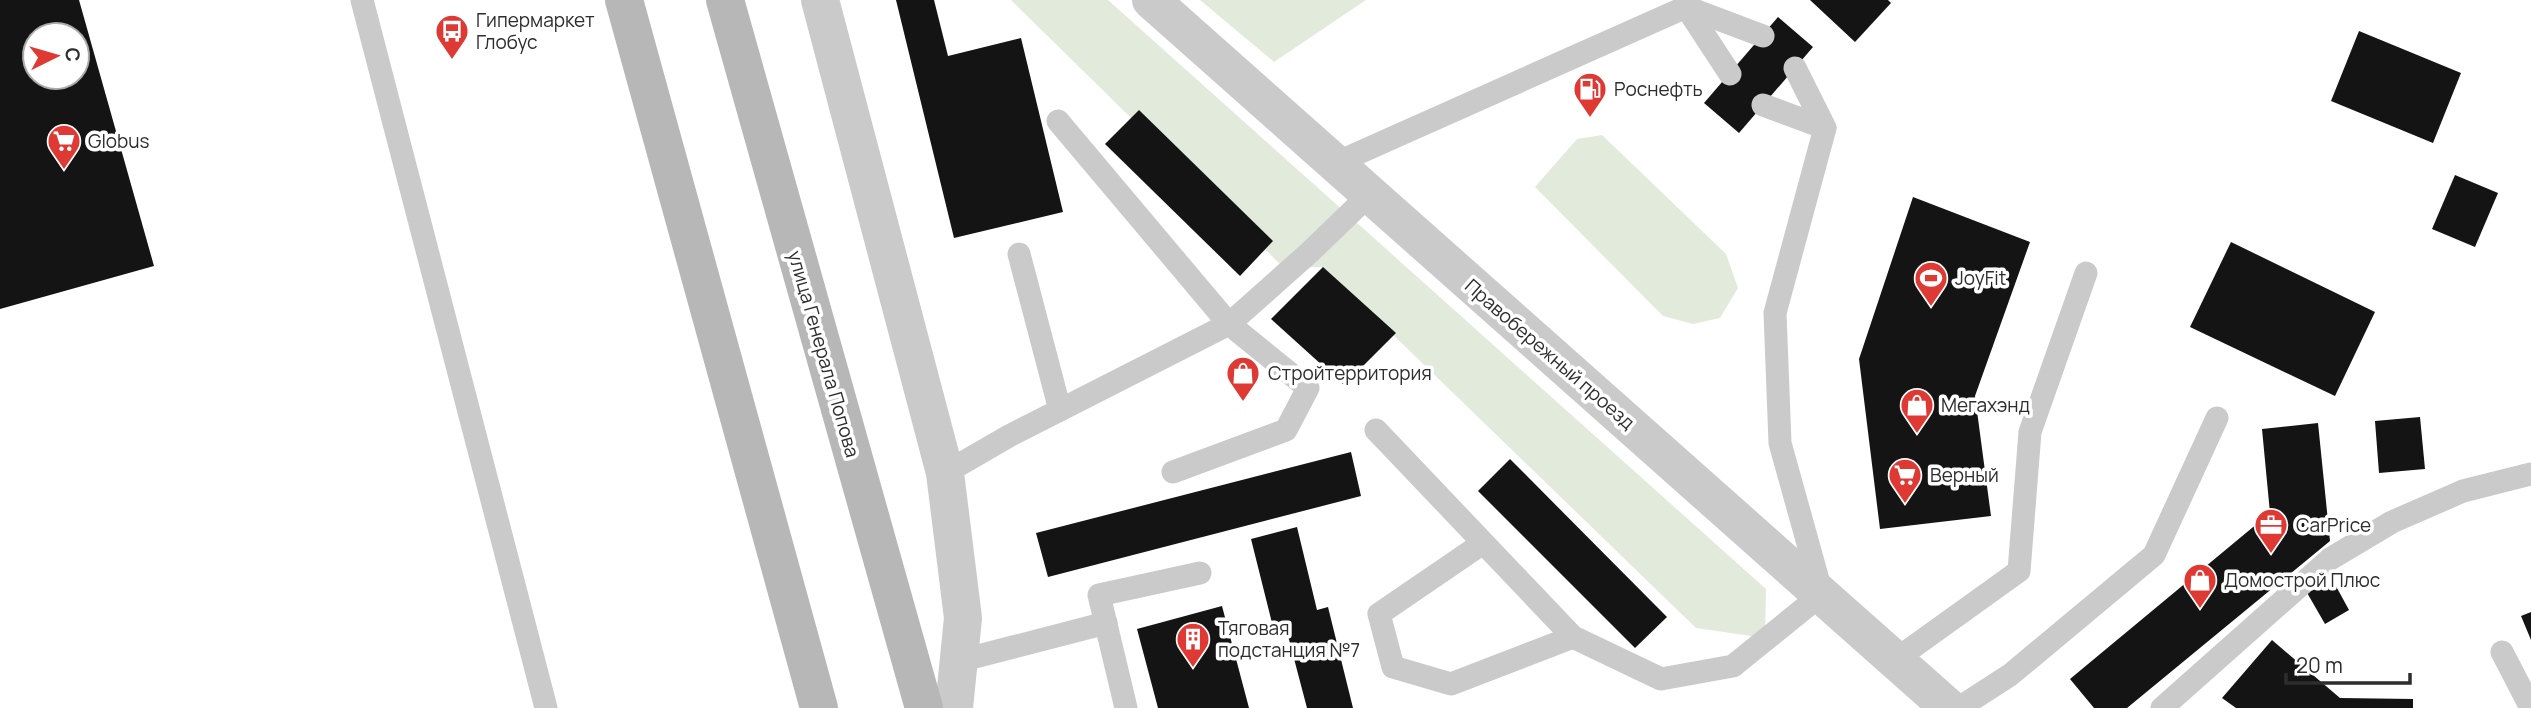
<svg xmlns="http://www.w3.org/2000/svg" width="2531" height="708" viewBox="0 0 2531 708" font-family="Manrope,sans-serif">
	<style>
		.green { fill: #e2ebdb }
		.building { fill: #141414; fill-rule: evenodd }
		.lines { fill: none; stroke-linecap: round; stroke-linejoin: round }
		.lane { stroke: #cacaca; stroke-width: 23 }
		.street { stroke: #cacaca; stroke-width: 38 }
		.secondary { stroke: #b7b7b7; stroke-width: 38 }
		.labels { text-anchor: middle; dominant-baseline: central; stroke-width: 7; stroke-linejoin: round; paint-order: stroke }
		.poi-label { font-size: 19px; fill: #2d2d2d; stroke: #fff; text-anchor: start }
		.street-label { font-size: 19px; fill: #2d2d2d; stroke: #fff }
	</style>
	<rect width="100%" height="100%" fill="#fff"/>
	<!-- green -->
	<g class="green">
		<path d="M1011 0H1108L1766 589 1765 638 1696 628 1323 267 1284 268Z"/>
		<path d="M1200 0H1366L1274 62Z"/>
		<path d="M1602 135 1726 254 1738 288 1720 318 1693 324 1663 316 1535 187 1577 139Z"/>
	</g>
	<!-- building -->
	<g class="building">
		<path d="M0 0H79L154 266 0 309ZM35 35H77V77H35Z"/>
		<path d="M896 0H934L948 56 1021 38 1063 212 954 238Z"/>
		<path d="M1810 0H1888L1891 3 1855 42Z"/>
		<path d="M1778 17 1813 47 1739 133 1704 103Z"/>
		<path d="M2359 31 2461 73 2433 143 2331 101Z"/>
		<path d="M1139 110 1273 241 1240 276 1105 144Z"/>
		<path d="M2455 175 2498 193 2475 247 2432 229Z"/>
		<path d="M1913 197 2030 242 1975 396 1991 516 1880 529 1859 359Z"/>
		<path d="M2231 242 2375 312 2335 396 2190 327Z"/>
		<path d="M1323 267 1396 333 1344 385 1271 319Z"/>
		<path d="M2420 417 2425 469 2379 473 2375 421Z"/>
		<path d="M2318 423 2330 541 2127 708H2094L2070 679 2270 513 2262 429Z"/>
		<path d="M1351 452 1361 496 1048 577 1036 533Z"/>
		<path d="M1510 459 1667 617 1635 648 1478 491Z"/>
		<path d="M1297 527 1317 610 1328 607 1353 708H1307L1287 632 1275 635 1251 539Z"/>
		<path d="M2331 577 2349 610 2325 624 2306 591Z"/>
		<path d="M1222 606 1249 708H1158L1137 629Z"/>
		<path d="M2531 612V640L2521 616Z"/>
		<path d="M2272 640 2340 698 2413 699V708H2236L2222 698Z"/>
	</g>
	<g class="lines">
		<!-- lane -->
		<g class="lane">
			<path d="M362 0 546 708"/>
			<path d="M1686 7 1763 36"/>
			<path d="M1795 68 1825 128"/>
			<path d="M1336 163 1686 7 1730 74"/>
			<path d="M1019 254 1060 410"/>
			<path d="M1376 430 1573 637 1661 679 1733 666 1822 594 1780 443 1775 313 1825 128 1763 105"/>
			<path d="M1173 472 1286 430 1308 388 1229 324 1310 252 1369 195"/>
			<path d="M945 473 1009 436 1229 324 1058 121"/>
			<path d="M1483 543 1379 614 1393 667 1451 684 1573 637"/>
			<path d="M2502 652 2531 708"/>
			<path d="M1895 660 2019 571 2030 432 2086 273"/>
			<path d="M959 661 1106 623"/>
			<path d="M1126 708 1099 595 1200 573"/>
			<path d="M1959 708 2010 675 2154 555 2217 418"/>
			<path d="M2162 708 2330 559 2392 522 2463 491 2531 474"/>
		</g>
		<!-- street -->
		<g class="street">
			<path d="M820 0 945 473 963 618 954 708"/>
			<path d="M1151 0 1949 708"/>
		</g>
		<!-- secondary -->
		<g class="secondary">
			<path d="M624 0 819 708"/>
			<path d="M725 0 924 708"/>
		</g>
	</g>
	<!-- icons -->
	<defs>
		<symbol id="bus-pin" viewBox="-11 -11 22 30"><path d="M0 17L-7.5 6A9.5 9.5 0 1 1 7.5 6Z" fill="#df3934" stroke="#fff"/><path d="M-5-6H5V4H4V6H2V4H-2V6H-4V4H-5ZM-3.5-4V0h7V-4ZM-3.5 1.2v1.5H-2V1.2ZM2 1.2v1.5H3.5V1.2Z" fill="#fff"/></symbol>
		<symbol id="fuel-pin" viewBox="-11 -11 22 30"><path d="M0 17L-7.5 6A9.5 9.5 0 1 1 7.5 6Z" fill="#df3934" stroke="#fff"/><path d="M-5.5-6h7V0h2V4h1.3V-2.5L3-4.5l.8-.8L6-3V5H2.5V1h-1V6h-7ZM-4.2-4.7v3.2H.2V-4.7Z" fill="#fff"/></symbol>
		<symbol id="supermarket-pin" viewBox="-11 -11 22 30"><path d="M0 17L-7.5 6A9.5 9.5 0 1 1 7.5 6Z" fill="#df3934" stroke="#fff"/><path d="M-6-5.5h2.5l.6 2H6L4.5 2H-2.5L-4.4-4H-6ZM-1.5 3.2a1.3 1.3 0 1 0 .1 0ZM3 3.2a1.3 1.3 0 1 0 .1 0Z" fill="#fff"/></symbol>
		<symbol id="stadium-pin" viewBox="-11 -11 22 30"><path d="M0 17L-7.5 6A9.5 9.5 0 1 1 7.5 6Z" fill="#df3934" stroke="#fff"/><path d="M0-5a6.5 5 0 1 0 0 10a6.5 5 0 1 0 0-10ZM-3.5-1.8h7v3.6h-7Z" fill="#fff"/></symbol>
		<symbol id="shop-pin" viewBox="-11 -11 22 30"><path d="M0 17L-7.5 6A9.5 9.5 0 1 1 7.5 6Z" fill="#df3934" stroke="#fff"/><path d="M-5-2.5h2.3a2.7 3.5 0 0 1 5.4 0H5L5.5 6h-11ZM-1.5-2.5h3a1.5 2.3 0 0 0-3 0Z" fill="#fff"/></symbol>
		<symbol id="office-pin" viewBox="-11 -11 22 30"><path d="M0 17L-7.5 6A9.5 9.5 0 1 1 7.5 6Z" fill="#df3934" stroke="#fff"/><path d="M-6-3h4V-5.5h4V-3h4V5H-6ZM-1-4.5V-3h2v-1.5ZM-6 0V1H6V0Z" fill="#fff"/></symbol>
		<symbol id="building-pin" viewBox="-11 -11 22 30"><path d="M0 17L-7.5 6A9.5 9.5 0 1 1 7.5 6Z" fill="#df3934" stroke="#fff"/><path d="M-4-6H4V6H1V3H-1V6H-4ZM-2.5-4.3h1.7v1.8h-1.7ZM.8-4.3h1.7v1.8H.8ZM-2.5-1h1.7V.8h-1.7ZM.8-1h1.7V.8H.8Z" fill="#fff"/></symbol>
	</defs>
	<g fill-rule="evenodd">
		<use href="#bus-pin" x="433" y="12" width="38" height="52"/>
		<use href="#fuel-pin" x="1571" y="70" width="38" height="52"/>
		<use href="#supermarket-pin" x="45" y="122" width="38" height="52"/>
		<use href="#stadium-pin" x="1912" y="259" width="38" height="52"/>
		<use href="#shop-pin" x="1224" y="354" width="38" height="52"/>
		<use href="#shop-pin" x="1898" y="386" width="38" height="52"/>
		<use href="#supermarket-pin" x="1886" y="456" width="38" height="52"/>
		<use href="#office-pin" x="2252" y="506" width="38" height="52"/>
		<use href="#shop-pin" x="2181" y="561" width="38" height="52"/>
		<use href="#building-pin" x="1174" y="620" width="38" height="52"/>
	</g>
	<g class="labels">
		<!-- poi labels -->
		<g class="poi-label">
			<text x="476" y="20">Гипермаркет<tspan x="476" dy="22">Глобус</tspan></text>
			<text x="1614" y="89">Роснефть</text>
			<text x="88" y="141">Globus</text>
			<text x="1955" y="278">JoyFit</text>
			<text x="1268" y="373">Стройтерритория</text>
			<text x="1941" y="405">Мегахэнд</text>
			<text x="1930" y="475">Верный</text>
			<text x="2296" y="525">CarPrice</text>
			<text x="2224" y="580">Домострой Плюс</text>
			<text x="1218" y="628">Тяговая<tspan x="1218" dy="22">подстанция №7</tspan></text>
		</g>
		<!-- street labels -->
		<g class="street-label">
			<text transform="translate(824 354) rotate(74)">улица Генерала Попова</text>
			<text transform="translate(1550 354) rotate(41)">Правобережный проезд</text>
		</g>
	</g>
	<!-- north arrow -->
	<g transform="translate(56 56) rotate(85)"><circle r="33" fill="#ffffff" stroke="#ababab" stroke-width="2"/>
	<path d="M0-5L12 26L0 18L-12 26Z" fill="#df3934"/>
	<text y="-10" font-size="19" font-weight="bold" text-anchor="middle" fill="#2d2d2d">С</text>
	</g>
	<!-- scale -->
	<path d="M2286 673v10h124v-10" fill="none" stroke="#2d2d2d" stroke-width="3.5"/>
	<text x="2296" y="673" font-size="21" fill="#2d2d2d" stroke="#ffffff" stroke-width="5" paint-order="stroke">20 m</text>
</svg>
